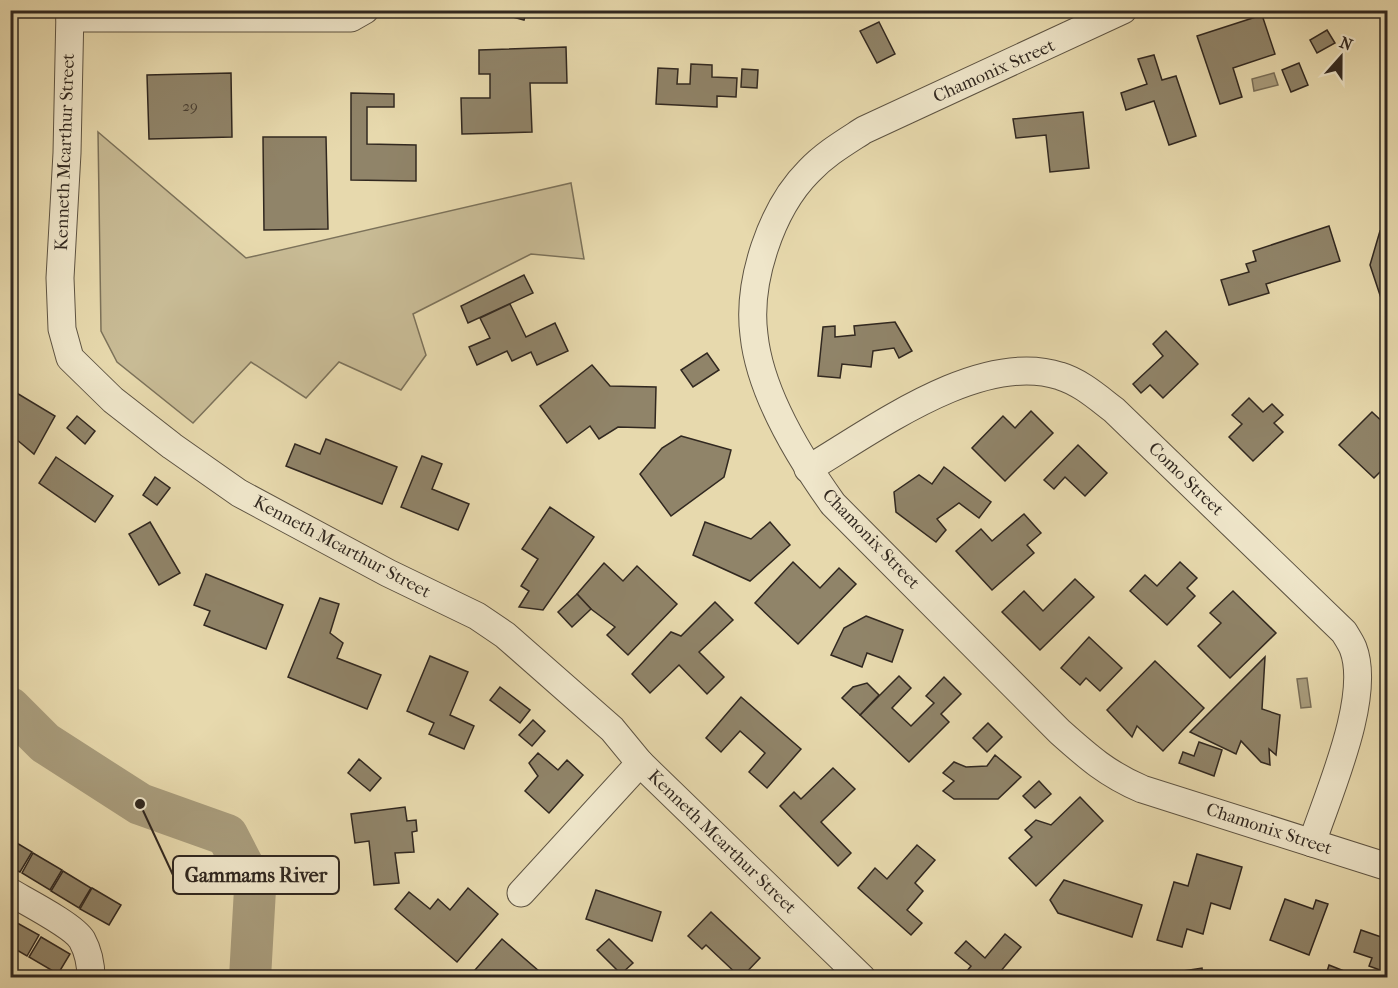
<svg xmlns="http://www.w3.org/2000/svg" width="1398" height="988" viewBox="0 0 1398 988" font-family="'IM FELL French Canon',serif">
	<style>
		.green { fill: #c8bb95; stroke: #7c725a; stroke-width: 1.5 }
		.water { fill: #a99d7d; stroke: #796e58; stroke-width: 1.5 }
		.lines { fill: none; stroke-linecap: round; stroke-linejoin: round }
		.river { stroke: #a99d7d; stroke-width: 42 }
		.building { fill: #908469; stroke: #312820; stroke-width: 1.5 }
		.minor-casing { stroke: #5e5443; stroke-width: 29 }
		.minor { stroke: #efe6ca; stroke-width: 27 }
		.labels { text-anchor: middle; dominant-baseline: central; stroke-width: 4.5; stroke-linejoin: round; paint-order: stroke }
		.number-label { font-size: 15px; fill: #493f32 }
		.street-label { font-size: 18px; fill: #312820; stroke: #efe6ca }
		.leader { fill: none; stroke: #312820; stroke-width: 2 }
		.callout-dot { fill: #312820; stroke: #efe6ca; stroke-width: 2 }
		.callout { fill: #efe6ca; stroke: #312820; stroke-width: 2 }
		.callout-label { font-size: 20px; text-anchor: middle; font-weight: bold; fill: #312820 }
	</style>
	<rect width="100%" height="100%" fill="#e7d9ad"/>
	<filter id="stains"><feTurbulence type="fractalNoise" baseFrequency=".00333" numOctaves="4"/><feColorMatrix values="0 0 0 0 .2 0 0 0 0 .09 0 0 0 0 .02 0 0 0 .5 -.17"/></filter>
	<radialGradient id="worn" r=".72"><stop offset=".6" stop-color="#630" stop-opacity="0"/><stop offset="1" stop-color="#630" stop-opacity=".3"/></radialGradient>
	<!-- green -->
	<path class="green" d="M98 132 246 258 571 183 584 259 531 254 413 314 426 355 401 390 339 362 306 398 251 362 193 423 117 362 101 331Z"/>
	<!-- water -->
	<g class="water">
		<path d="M1274 73 1278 85 1254 91 1252 79Z"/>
		<path d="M1307 678 1311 707 1301 708 1297 679Z"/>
	</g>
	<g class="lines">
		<!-- river -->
		<path class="river" d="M10 708 45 743 140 804 227 835 255 889 250 978"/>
	</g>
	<!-- building -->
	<g class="building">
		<path d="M487 10H527L524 20Z"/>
		<path d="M1262 15 1275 54 1233 68 1242 97 1220 104 1197 36Z"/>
		<path d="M879 22 895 54 877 63 860 31Z"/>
		<path d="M1327 30 1335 43 1317 53 1310 40Z"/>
		<path d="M566 47 567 83H530L532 132 462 134 461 98H490V74H479V50Z"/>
		<path d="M1154 55 1162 80 1176 76 1196 136 1169 145 1154 101 1126 110 1121 93 1147 84 1138 59Z"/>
		<path d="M1299 63 1308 85 1291 92 1282 70Z"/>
		<path d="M691 64 712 65V77L737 78 736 97 717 96V107L656 104 658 68 678 69 677 84H690Z"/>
		<path d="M742 69 758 70 757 88 741 87Z"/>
		<path d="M231 73 232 137 149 139 147 75Z"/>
		<path d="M351 93 394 94V107H367V144L416 145V181L351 180Z"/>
		<path d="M1083 112 1089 168 1050 172 1046 135 1016 138 1013 119Z"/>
		<path d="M263 137H326L328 229 264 230Z"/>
		<path d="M1329 226 1340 261 1266 284 1269 293 1229 305 1221 280 1249 272 1246 264 1256 261 1253 251Z"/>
		<path d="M1380 231 1388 233V296L1381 298 1370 265Z"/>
		<path d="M524 275 533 293 468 323 461 306Z"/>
		<path d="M510 304 526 337 555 323 568 351 537 365 531 352 512 361 507 351 477 365 469 347 490 338 480 318Z"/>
		<path d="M895 322 912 351 899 358 894 348 873 351 871 367 842 364 840 378 818 376 823 327 835 326V337L855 335 854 326Z"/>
		<path d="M1166 331 1198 364 1163 398 1150 385 1141 393 1133 384 1163 356 1153 344Z"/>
		<path d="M707 353 719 370 693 387 681 370Z"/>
		<path d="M592 365 610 386 656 387 655 428 618 427 599 439 590 426 567 443 540 406Z"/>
		<path d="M10 389 55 416 34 454 10 434Z"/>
		<path d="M1249 398 1263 412 1272 404 1283 415 1274 423 1283 432 1253 461 1229 437 1242 424 1232 415Z"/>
		<path d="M1031 411 1053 433 1005 481 972 448 1003 416 1015 428Z"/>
		<path d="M1372 412 1388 427V464L1374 478 1339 445Z"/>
		<path d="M77 416 95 431 85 444 67 428Z"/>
		<path d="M681 436 731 450 724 477 671 516 640 474 662 448Z"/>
		<path d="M326 439 397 467 382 504 286 466 295 444 320 454Z"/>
		<path d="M1078 445 1107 473 1085 496 1065 477 1054 489 1044 480Z"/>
		<path d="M422 456 442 464 432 489 469 504 458 530 401 507Z"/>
		<path d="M56 457 113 496 95 522 39 483Z"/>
		<path d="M944 467 991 502 979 518 959 503 937 519 946 530 936 542 896 512 894 492 919 475 932 484Z"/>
		<path d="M155 477 170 488 157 505 143 495Z"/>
		<path d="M550 507 594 537 543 610 519 607 529 591 521 586 538 559 522 549Z"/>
		<path d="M1024 514 1041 533 1027 545 1034 553 992 590 956 551 981 529 992 541Z"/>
		<path d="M150 522 180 573 159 585 129 534Z"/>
		<path d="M705 522 751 539 770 522 790 545 750 581 693 555Z"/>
		<path d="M793 562 820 588 839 568 856 584 798 644 755 603Z"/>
		<path d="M1180 562 1197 578 1187 588 1195 596 1167 625 1130 591 1145 575 1157 586Z"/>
		<path d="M604 563 623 581 637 566 677 604 628 655 607 635 615 627 591 609 577 594Z"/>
		<path d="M206 574 283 605 266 649 204 625 210 611 194 605Z"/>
		<path d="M1075 579 1094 597 1040 650 1002 612 1024 591 1043 611Z"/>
		<path d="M1233 591 1276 633 1230 678 1198 646 1221 623 1210 613Z"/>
		<path d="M577 594 591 609 572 627 558 612Z"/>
		<path d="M320 598 339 604 330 633 343 643 337 658 381 675 367 709 288 677Z"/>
		<path d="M715 602 733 620 699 652 724 677 707 694 679 665 650 693 632 674 671 632 681 636Z"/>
		<path d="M866 616 903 630 892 662 867 653 862 667 831 655 844 628Z"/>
		<path d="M1089 637 1122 668 1100 691 1086 678 1080 685 1061 668Z"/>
		<path d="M430 656 468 672 450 715 474 726 464 749 429 734 434 723 407 711Z"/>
		<path d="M1265 657 1262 709 1280 715 1276 755 1269 749 1270 765 1261 762 1241 741 1236 754 1190 732Z"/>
		<path d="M1155 661 1204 708 1163 751 1137 726 1132 737 1107 710Z"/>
		<path d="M899 676 911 688 892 708 911 726 934 703 926 696 944 677 961 694 941 714 949 722 909 762 860 715Z"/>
		<path d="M867 683 879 695 860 715 842 698 853 687Z"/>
		<path d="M500 687 530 710 520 723 490 700Z"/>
		<path d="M741 697 801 749 767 788 749 772 765 753 740 731 721 752 706 738Z"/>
		<path d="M533 720 545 731 532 746 519 735Z"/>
		<path d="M988 723 1002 737 987 752 973 738Z"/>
		<path d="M1199 742 1222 750 1214 776 1179 763 1183 752 1194 756Z"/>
		<path d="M538 753 558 770 567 760 583 775 549 813 525 791 538 776 529 763Z"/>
		<path d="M995 755 1021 777 998 799H954L943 791 954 781 943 773 954 762 966 767 987 766Z"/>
		<path d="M359 759 381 778 370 791 348 773Z"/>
		<path d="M833 768 855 789 821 822 851 853 838 866 780 806 794 792 801 799Z"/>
		<path d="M1039 781 1051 794 1035 808 1023 796Z"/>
		<path d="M1080 797 1103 821 1036 886 1009 858 1032 837 1025 830 1036 820 1051 825Z"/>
		<path d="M405 807 407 821 416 820 417 831 412 832 414 852 395 853 399 883 374 885 369 841 355 843 351 814Z"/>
		<path d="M10 839 32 852 20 872 10 867Z"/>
		<path d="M917 845 935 860 915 883 923 891 907 910 922 923 911 935 858 888 875 868 887 879Z"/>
		<path d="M33 853 62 870 50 890 22 873Z"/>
		<path d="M1197 854 1242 867 1230 909 1211 903 1203 934 1187 929 1182 947 1157 940 1174 882 1188 886Z"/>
		<path d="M63 871 91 888 79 908 51 891Z"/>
		<path d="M1064 880 1142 905 1132 937 1058 913 1050 900Z"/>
		<path d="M92 888 121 905 109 925 80 909Z"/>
		<path d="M468 888 498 914 457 962 395 909 409 892 430 909 438 899 450 910Z"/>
		<path d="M596 890 661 912 652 941 586 919Z"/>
		<path d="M1285 899 1313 909 1316 900 1328 904 1309 955 1270 940Z"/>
		<path d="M711 912 760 958 741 978 706 945 702 949 688 936Z"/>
		<path d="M10 919 39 935 27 956 10 946Z"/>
		<path d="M1361 930 1387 939 1388 936V973L1369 966 1372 958 1354 952Z"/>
		<path d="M1005 934 1021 947 995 978H961L971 966 955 953 966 941 985 958Z"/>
		<path d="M41 937 70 954 58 974 29 957Z"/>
		<path d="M502 939 547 978H468Z"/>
		<path d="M609 939 633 963 621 974 597 950Z"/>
		<path d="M1329 965 1344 971 1342 978H1325Z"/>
		<path d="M1202 968 1203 978 1143 977Z"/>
	</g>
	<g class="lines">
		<defs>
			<g id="minor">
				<path d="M70 10 67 153 60 278 62 329 70 358 113 400 172 446 239 493 388 573 477 616 505 635 612 729 640 763 862 978"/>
				<path d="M1123 10 864 130C844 143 825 154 809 171 771 209 747 282 754 335 760 393 800 458 833 504L1060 732C1088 757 1107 774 1142 789L1388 867"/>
				<path d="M70 18H351L365 10"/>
				<path d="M808 469C874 430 980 350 1060 376 1080 382 1097 397 1114 410L1344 632C1347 637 1351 643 1353 648 1372 697 1328 794 1312 843"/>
				<path d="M10 892C27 902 74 926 82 940 88 951 91 966 91 978"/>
				<path d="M521 893 640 763"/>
			</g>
		</defs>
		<!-- minor casing -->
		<use href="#minor" class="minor-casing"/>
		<!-- minor -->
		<use href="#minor" class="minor"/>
	</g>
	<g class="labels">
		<!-- number labels -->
		<g class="number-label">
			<text x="190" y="106">29</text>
		</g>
		<!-- street labels -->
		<g class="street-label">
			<text transform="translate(994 71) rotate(-24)">Chamonix Street</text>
			<text transform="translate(65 152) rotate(-88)">Kenneth Mcarthur Street</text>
			<text transform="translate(1186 479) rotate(44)">Como Street</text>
			<text transform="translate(871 539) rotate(46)">Chamonix Street</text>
			<text transform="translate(342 547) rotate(28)">Kenneth Mcarthur Street</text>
			<text transform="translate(1269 829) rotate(18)">Chamonix Street</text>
			<text transform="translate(722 842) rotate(44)">Kenneth Mcarthur Street</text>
		</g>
	</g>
	<!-- callouts -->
	<path class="leader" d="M140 804L173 875"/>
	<circle class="callout-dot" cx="140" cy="804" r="6"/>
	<rect class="callout" x="173" y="856" width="166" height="38" rx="6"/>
	<g class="callout-label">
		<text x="256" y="882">Gammams River</text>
	</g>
	<!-- margin -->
	<rect width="1398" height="988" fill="none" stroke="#e7d9ad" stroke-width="36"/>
	<rect x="12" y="12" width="1374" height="964" fill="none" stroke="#312820" stroke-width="3"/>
	<rect x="18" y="18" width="1362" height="952" fill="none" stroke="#312820" stroke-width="1.5"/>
	<!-- north arrow -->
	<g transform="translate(1341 57) rotate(21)" stroke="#efe6ca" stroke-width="4.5" paint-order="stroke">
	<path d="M0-4.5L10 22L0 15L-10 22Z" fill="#312820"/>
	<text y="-9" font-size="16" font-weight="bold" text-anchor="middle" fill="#312820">N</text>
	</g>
	<rect width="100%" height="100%" filter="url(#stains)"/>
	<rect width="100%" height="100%" fill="url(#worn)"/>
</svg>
